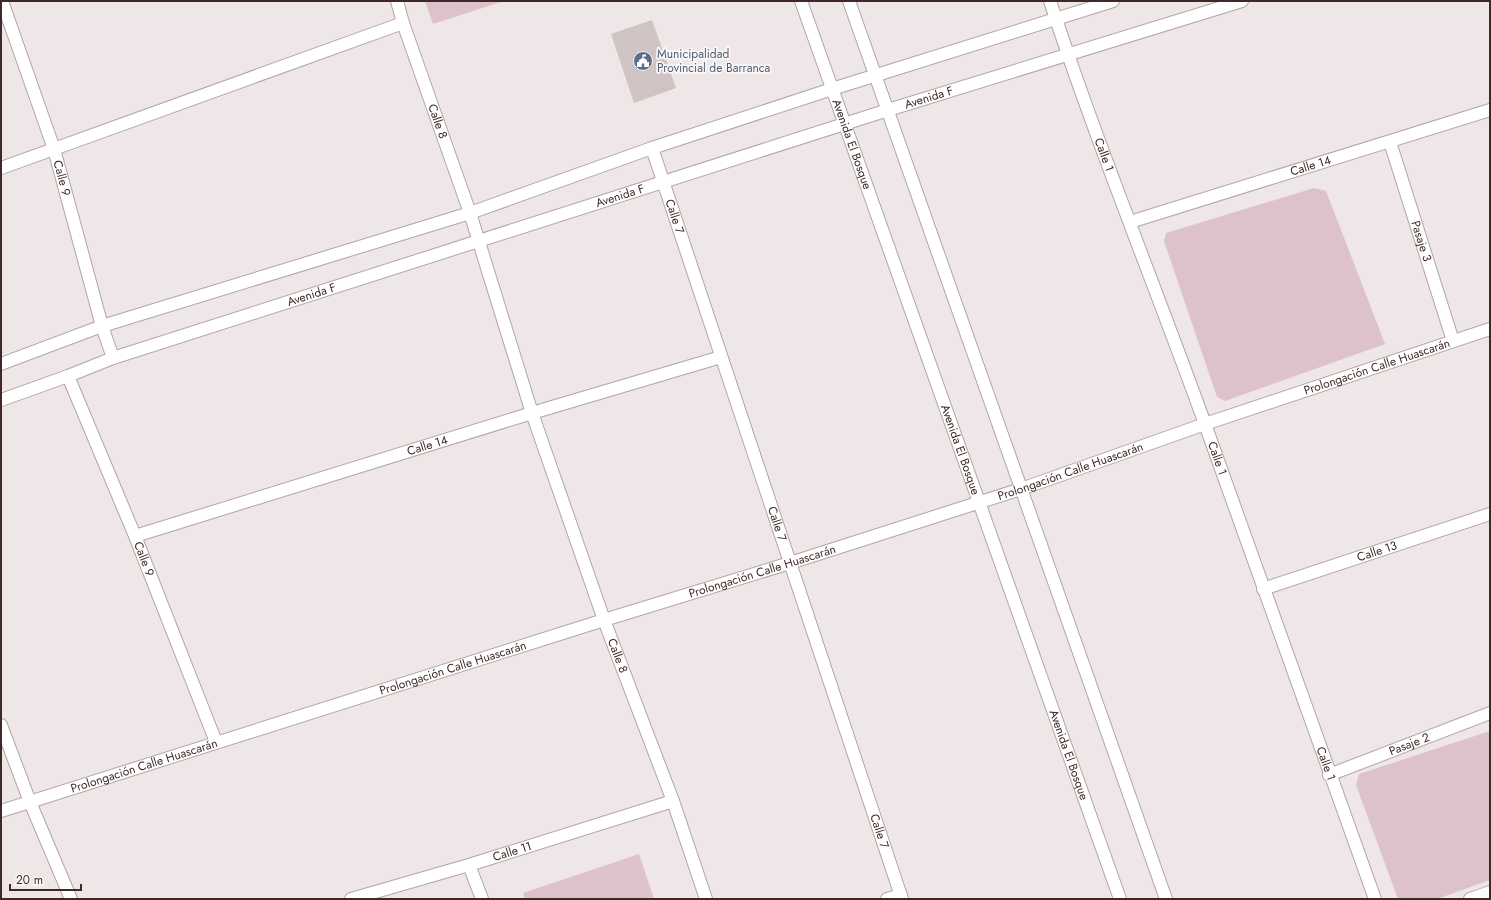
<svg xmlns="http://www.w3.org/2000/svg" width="1491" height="900" viewBox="0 0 1491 900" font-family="Jost,sans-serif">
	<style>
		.green { fill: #ddc1cb }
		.building { fill: #cfc3c3 }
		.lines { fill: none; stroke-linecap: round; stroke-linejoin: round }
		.minor-casing { stroke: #b2a5a5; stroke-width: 14 }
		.minor { stroke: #fff; stroke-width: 12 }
		.labels { text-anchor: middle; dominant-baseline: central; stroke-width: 3.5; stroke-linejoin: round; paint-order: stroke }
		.service-label { font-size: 12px; fill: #4e5e75; stroke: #faf7f7; text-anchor: start }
		.street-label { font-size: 12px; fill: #3f2826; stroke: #faf7f7 }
	</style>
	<rect width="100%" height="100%" fill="#eee6e7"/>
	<!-- green -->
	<g class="green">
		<path d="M425 1H504L433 24Z"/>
		<path d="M1314 188 1326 191 1385 344 1225 401 1217 397 1164 241 1166 233Z"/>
		<path d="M1490 731V880L1437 899H1398L1356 785 1359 774Z"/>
		<path d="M639 854 654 899H525L523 893Z"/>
	</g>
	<!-- building -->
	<path class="building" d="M652 20 676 88 634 103 611 34Z"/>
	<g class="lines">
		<defs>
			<g id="minor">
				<path id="s1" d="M2 1 54 149 102 326 113 358"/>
				<path id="s2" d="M397 1 403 23 470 213 532 413 604 620 673 801 706 899"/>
				<path id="s3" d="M801 1 1120 899"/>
				<path d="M849 1 1166 899"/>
				<path id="s4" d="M1050 1C1097 144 1154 283 1205 424 1262 582 1317 741 1375 899"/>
				<path id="s5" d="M1390 142 1453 341"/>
				<path id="s6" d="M652 148 902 899"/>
				<path d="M1 168 403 23"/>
				<path id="s7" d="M1130 222 1490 110"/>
				<path d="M1 364 102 326 470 213 652 148 832 89 1113 1"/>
				<path id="s8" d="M68 376 135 536 216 742"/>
				<path id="s9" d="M1 400 68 376 113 358 888 110 1242 1"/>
				<path id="s10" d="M135 536 532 413 721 357"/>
				<path id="s11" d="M1263 589 1490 514"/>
				<path d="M1 725 30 802 71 899"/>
				<path id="s12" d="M1329 775 1490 713"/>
				<path id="s13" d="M1 811 604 620 790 563 1021 489 1205 424 1490 329"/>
				<path d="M469 865 482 899"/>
				<path id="s14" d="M351 899 469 865 673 801"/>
				<path d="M887 899 901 895"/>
				<path d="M1470 899 1490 892"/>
			</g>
		</defs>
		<!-- minor casing -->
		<use href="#minor" class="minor-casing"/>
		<!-- minor -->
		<use href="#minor" class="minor"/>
	</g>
	<!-- icons -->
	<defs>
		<symbol id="civic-disc" viewBox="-11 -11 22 22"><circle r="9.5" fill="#5c6f8a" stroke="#faf7f7"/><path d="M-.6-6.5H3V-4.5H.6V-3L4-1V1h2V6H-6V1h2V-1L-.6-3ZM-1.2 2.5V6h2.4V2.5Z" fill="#fff"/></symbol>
	</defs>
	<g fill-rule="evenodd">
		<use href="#civic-disc" x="632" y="50" width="22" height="22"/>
	</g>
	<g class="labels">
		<!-- service labels -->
		<g class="service-label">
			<text x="657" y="54">Municipalidad<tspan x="657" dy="14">Provincial de Barranca</tspan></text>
		</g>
		<!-- street labels -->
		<g class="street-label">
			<text stroke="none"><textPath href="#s9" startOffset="976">Avenida F</textPath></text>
			<text stroke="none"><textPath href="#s2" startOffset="127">Calle 8</textPath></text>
			<text stroke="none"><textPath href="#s3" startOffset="152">Avenida El Bosque</textPath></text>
			<text stroke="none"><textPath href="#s4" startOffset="163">Calle 1</textPath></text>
			<text stroke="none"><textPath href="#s7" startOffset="189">Calle 14</textPath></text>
			<text stroke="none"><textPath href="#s1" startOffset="187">Calle 9</textPath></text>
			<text stroke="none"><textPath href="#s9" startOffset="652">Avenida F</textPath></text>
			<text stroke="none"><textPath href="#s6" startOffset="72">Calle 7</textPath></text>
			<text stroke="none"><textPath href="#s5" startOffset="104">Pasaje 3</textPath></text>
			<text stroke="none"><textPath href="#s9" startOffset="328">Avenida F</textPath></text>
			<text stroke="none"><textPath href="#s13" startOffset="1446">Prolongación Calle Huascarán</textPath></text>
			<text stroke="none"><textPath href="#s10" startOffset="306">Calle 14</textPath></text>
			<text stroke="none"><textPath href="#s3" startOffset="476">Avenida El Bosque</textPath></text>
			<text stroke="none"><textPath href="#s4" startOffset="487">Calle 1</textPath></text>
			<text stroke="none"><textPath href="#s13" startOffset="1122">Prolongación Calle Huascarán</textPath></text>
			<text stroke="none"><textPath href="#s6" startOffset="396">Calle 7</textPath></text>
			<text stroke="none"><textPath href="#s11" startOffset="120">Calle 13</textPath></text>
			<text stroke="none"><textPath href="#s8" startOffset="198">Calle 9</textPath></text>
			<text stroke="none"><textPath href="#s13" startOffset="798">Prolongación Calle Huascarán</textPath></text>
			<text stroke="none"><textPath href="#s2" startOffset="691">Calle 8</textPath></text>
			<text stroke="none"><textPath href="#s13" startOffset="474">Prolongación Calle Huascarán</textPath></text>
			<text stroke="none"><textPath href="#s12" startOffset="86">Pasaje 2</textPath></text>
			<text stroke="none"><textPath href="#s3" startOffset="800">Avenida El Bosque</textPath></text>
			<text stroke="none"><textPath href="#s4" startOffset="811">Calle 1</textPath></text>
			<text stroke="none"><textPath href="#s13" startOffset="150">Prolongación Calle Huascarán</textPath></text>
			<text stroke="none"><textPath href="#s6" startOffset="720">Calle 7</textPath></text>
			<text stroke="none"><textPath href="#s14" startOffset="168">Calle 11</textPath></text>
		</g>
	</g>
	<!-- border -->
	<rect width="1491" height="900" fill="none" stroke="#3f2826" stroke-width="4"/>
	<!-- scale -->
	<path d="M10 884v6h71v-6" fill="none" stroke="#3f2826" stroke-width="2"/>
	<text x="16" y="884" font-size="12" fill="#3f2826" stroke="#faf7f7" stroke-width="3" paint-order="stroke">20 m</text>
</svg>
